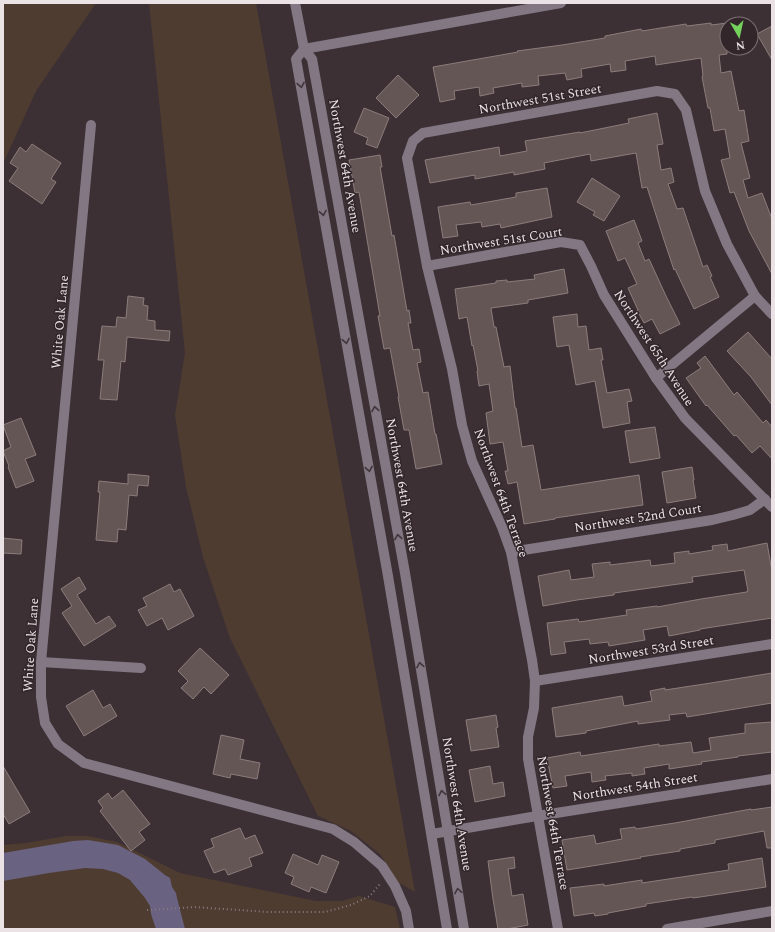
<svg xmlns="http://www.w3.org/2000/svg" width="775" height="932" viewBox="0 0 775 932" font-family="Spectral,serif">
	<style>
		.green { fill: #4f3c31 }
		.water { fill: #696280 }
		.building { fill: #645654; stroke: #8c7d7c }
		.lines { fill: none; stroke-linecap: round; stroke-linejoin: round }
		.path { stroke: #857b7f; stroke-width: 2; stroke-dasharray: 1 3; stroke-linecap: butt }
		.minor { stroke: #827782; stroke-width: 10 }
		.oneway { stroke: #42363c }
		.labels { text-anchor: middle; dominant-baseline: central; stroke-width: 3; stroke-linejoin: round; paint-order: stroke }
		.street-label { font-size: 13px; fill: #eae2e5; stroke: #32262b }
	</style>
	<rect width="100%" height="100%" fill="#3c3035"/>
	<!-- green -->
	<g class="green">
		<path d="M3 3H96L36 91 3 164Z"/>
		<path d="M149 3H256L415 892 398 882 380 854 351 831 318 816 230 638 203 557 186 487 175 415 185 353Z"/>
		<path d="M66 836H88L117 842 180 873 316 901H342L359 896 395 907 400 929H3V845L26 843Z"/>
	</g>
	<!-- water -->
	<path class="water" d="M88 840 118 845 145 859 165 875 170 878 172 887 176 893 177 898 185 929H156L151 914 150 906 145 898 130 880 118 873 103 869 85 868 49 873 3 881V853L73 841Z"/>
	<!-- building -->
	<g class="building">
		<path d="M711 23V25L727 23V54L719 55 721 73 731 71 739 111 744 110 749 141 741 143 750 178 743 180 748 198 762 193 772 219V274L749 231 734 192 730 193 721 160 730 158 725 129 714 131 710 108H708L702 77 703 76 701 58 656 65 655 56 625 61 626 70 611 72 610 64 581 69 582 77 567 80 565 73 538 76 539 85 522 87V83L493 88 494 93 480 96 479 87 454 91 455 99 440 102 433 67 518 52 517 51 562 45 605 38V36L641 29 642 31 686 24 687 26Z"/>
		<path d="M772 26V60L757 34Z"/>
		<path d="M398 75 419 95 396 118 376 98Z"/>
		<path d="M364 108 389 118 377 148 366 144 368 138 354 132Z"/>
		<path d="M657 113 663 144 657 145 661 170 671 168 674 182 668 184 677 209 683 208 703 267 707 265 712 276 710 277 719 297 694 309 675 269 674 270 664 240 647 187 642 188 636 153 591 161 590 154 544 163 545 169 514 175V172L475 179V175L430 183 425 160 499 147 500 156 527 151 525 141 580 132V133L629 123 628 119Z"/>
		<path d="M32 144 61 163 51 179 56 182 42 204 9 181 18 168 10 163 20 147 26 152Z"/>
		<path d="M380 155 382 167H380L392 236 394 235 407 311 409 310 411 323H408L413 350 419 349 421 362 417 363 423 393 428 392 435 434H436L442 464 416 469 409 430H404L398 397H399L390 348 384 349 378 316H380L359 192 355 193 349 160Z"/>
		<path d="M592 178 620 196 604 221 593 215 595 212 577 202Z"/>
		<path d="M547 188 552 217 501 228 500 224 482 227 481 222 456 225 458 236 443 238 438 207 470 202 471 205 516 197V193Z"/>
		<path d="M634 220 642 241 638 243 645 261 649 259 666 296 680 324 660 334 652 319 644 323 637 310H638L628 288 637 284 625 258 618 261 606 231Z"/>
		<path d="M564 269 568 293 528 300V303L491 308 494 327H496L504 367 510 366 515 408H516L522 447 533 445 541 490 639 475 643 505 555 518V519L524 524 517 482 508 484 505 471H508L503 442 490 444 486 413 493 411 489 384 479 386 477 371H478L473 345 472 346 467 317 459 319 455 289 496 283V281L507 280V282L535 279 534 275Z"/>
		<path d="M128 296 144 298 143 305 148 306 147 320 155 321V330L170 331 169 341 127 337 125 362 121 361 117 400 100 399 104 360H98L102 326 116 327 117 317 126 318Z"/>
		<path d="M577 314 578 327 586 326 589 350 601 348 603 360H601L607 393 629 389 632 401 627 402 630 423 603 428 595 381 576 385 569 345 557 347 553 317Z"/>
		<path d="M748 332 772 359V405L751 377 727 351Z"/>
		<path d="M705 356 734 395 737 392 763 423 766 420 772 427V459L760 446 752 453 736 435 734 436 707 405 706 406 686 378 701 368 697 363Z"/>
		<path d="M21 418 36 455 25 459 34 481 16 488 8 467 9 466 3 451 11 447 3 425Z"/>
		<path d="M655 427 660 458 630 463 625 431Z"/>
		<path d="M692 467 694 480H693L696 498 667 503 662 472Z"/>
		<path d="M128 474 149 476 148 486 138 485 137 496 129 495 126 530 118 529 117 542 96 540 100 492H98L99 481 128 484Z"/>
		<path d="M3 538 22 540 21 554 3 553Z"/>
		<path d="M767 543 772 571V618L700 629V630L669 636 667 626 643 630 645 640 609 646 608 642 590 644 589 639 564 642 566 653 551 655 547 623 578 619 579 622 627 615 626 610 657 606V607L701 599 747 592V591H748L744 570 692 577 693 582 614 593V595L577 600 543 606 538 576 569 570 571 580 594 577 592 564 610 562V565L650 560 651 566 675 563 674 553 689 551V554L713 550 712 546 727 544 728 551Z"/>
		<path d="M79 577 86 589 77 595 96 624 109 616 116 626 84 646 62 613 72 606 61 589Z"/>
		<path d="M170 584 174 592 180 589 194 616 168 630 162 618 147 626 138 610 147 606 143 598Z"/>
		<path d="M200 648 229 675 211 694 204 687 193 699 181 688 188 681 178 671Z"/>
		<path d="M772 673V703L687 717 686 713 669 715 670 720 638 724V721L586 731V733L556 737 552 708 622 696 624 706 652 701 650 691 665 688V690L711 683Z"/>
		<path d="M93 690 103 708 110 704 117 716 84 736 66 706Z"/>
		<path d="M496 715 498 727 496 728 499 747 471 751 466 720Z"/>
		<path d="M772 722V752L738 756V757L701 762 702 764 669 769V764L644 768 645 774 632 776V773L605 776 606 780 592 782 591 772 565 776 567 786 553 788 547 758 580 752 581 756 659 744V746L691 742 693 753 711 750 709 738 745 733V724Z"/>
		<path d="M221 735 244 740 240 759 260 763 257 779 231 774 230 778 213 774Z"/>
		<path d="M3 766 30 812 9 824 3 814Z"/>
		<path d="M490 766 493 784 503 782 505 796 475 802 469 770Z"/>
		<path d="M123 790 150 824 139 832 145 840 131 851 100 811 103 808 98 801 108 793 112 799Z"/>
		<path d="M772 807V848H767L764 831 715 840V843L680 849V851L640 857 641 858 567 870 562 840 594 835 596 844 622 839 620 829 635 827 636 829 675 823 751 809V810Z"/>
		<path d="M240 828 245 839 255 835 263 853 249 858 252 866 228 875 225 869 214 873 204 851 214 847 211 839Z"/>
		<path d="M293 854 318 865 322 855 339 862 326 893 311 887 309 892 291 884 294 877 285 873Z"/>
		<path d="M514 857 515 868 508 869 512 896 523 894 528 925 507 929H498L493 899 488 861Z"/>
		<path d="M762 858 766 887 727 893 693 898 692 897 646 904V906L608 913V914L595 916 594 913 574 916 570 888 604 884V886L642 880V883L695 875 729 870 728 864Z"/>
	</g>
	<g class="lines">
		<!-- path -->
		<path class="path" d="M147 910 194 907 268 912H325L351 905 370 896 379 885 380 883"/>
		<!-- minor -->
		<g class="minor">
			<path d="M295 3 304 49 312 59 405 573 464 929"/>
			<path d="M304 49 296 59 388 576 447 929"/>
			<path d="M304 49 561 3"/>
			<path d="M91 125 41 662V697L45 723 58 744 84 763 333 829 354 842 382 866 395 886 406 911 409 929"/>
			<path d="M427 266 561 242 580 245 591 266 604 295 656 378 685 418 772 507"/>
			<path d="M656 378 755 296"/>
			<path d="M511 552 712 520 733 515 750 510 765 499"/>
			<path d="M41 662 141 668"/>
			<path d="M535 681 772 644"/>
			<path d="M432 834 537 816 772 779"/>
			<path d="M558 929 528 759V737L534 708 535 681 532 660 511 552 502 527 472 461 462 425 452 369 427 266 407 158 413 141 423 133 657 91 675 94 686 110 705 191 727 244 755 296 772 314"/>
			<path d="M667 929 772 911"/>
		</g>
	</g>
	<!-- one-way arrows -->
	<defs><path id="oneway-chevron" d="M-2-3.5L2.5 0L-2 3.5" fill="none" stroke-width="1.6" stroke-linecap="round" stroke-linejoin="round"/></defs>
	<g class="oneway">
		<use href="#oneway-chevron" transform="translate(301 85) rotate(80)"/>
		<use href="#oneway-chevron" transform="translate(323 213) rotate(80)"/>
		<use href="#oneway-chevron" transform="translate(346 341) rotate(80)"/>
		<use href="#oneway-chevron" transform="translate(375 409) rotate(-100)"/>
		<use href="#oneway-chevron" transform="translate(369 469) rotate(80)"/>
		<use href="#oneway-chevron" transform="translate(398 537) rotate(-100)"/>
		<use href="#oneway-chevron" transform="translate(420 665) rotate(-100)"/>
		<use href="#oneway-chevron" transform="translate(442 793) rotate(-100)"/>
		<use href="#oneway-chevron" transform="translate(458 891) rotate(-99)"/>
	</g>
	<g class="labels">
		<!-- street labels -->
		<g class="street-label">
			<text transform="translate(540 99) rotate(-10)">Northwest 51st Street</text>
			<text transform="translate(345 166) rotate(80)">Northwest 64th Avenue</text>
			<text transform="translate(501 241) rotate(-9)">Northwest 51st Court</text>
			<text transform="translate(60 322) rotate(-85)">White Oak Lane</text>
			<text transform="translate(654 348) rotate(57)">Northwest 65th Avenue</text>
			<text transform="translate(402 485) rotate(80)">Northwest 64th Avenue</text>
			<text transform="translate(501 493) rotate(70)">Northwest 64th Terrace</text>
			<text transform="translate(638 518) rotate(-9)">Northwest 52nd Court</text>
			<text transform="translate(31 645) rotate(-86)">White Oak Lane</text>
			<text transform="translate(651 650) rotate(-9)">Northwest 53rd Street</text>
			<text transform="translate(635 787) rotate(-9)">Northwest 54th Street</text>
			<text transform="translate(457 804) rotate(81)">Northwest 64th Avenue</text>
			<text transform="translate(553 823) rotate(80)">Northwest 64th Terrace</text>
		</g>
	</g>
	<!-- border -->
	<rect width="775" height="932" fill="none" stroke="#eae2e5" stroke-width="8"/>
	<!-- north arrow -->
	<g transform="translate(739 36) rotate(171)"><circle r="19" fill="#32262b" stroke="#7c7175"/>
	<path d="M0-3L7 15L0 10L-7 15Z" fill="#74d25c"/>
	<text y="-6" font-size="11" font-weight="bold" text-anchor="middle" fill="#eae2e5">N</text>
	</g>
</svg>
